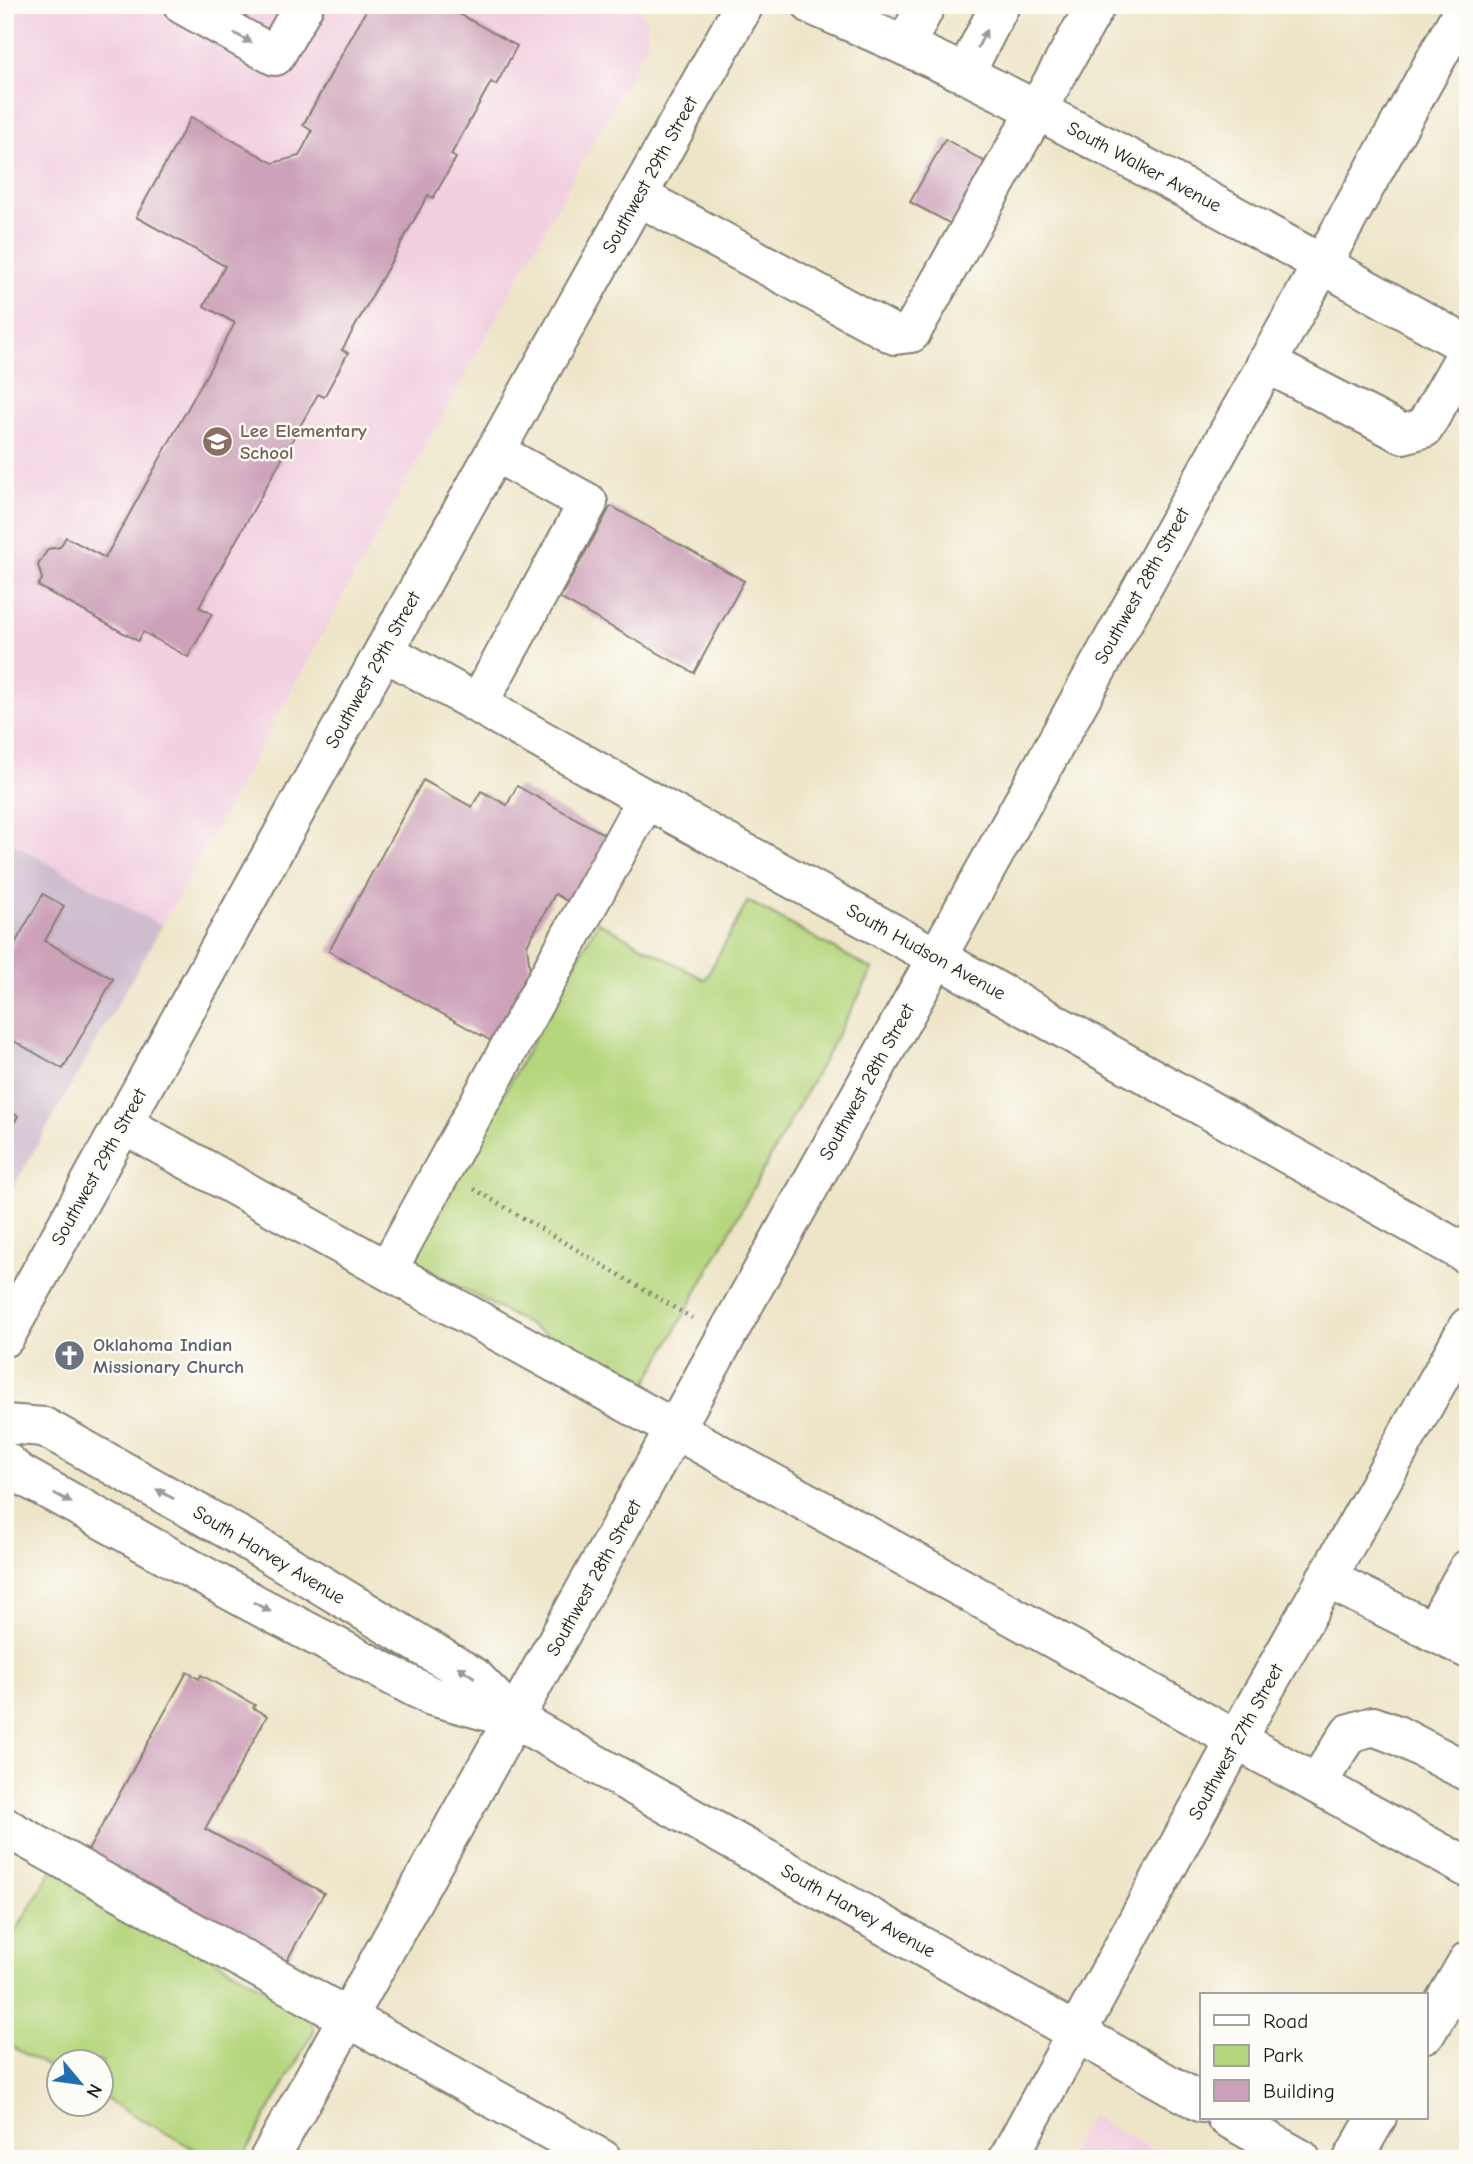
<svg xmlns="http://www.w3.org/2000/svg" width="1473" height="2164" viewBox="0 0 1473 2164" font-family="'Comic Neue',sans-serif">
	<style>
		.built { fill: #f2cfe1 }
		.industrial { fill: #cfbdcf }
		.green { fill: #b6d67d; stroke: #69794c; stroke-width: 2 }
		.building { fill: #cda1b9 }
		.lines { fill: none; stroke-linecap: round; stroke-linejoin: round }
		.minor-casing { stroke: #858072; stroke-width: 42 }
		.major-casing { stroke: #858072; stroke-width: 42 }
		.path { stroke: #858072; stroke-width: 4.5; stroke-dasharray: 2 5; stroke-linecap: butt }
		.minor { stroke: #fff; stroke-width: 38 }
		.major { stroke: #fff; stroke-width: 38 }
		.oneway { fill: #999 }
		.labels { text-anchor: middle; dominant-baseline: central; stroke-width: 5; stroke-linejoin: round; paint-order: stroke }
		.street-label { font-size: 19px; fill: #1c1c1c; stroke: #fdfcf7 }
		.education-label { font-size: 19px; font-weight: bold; fill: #785e54; stroke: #fdfcf7; text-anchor: start }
		.worship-label { font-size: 19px; font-weight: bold; fill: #5b616d; stroke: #fdfcf7; text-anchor: start }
	</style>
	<rect width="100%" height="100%" fill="#fdfcf7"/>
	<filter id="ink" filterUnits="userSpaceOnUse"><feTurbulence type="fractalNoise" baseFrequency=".0143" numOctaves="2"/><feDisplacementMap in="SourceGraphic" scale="14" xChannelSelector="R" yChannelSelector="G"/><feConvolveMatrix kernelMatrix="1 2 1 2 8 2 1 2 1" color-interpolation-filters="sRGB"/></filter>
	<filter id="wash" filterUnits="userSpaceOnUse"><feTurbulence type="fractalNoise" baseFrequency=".00686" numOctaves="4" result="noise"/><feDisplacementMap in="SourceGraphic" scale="28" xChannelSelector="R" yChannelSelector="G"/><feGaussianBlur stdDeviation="1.57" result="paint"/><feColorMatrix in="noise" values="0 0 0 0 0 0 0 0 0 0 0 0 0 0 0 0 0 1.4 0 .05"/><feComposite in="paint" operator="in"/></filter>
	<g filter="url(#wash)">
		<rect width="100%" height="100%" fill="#eee5c8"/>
		<!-- built -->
		<g class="built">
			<path d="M5 5H637L647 19V44L162 926 5 839Z"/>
			<path d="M1090 2115 1170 2159H1066Z"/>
		</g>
		<!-- industrial -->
		<path class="industrial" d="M5 839 162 926 5 1202Z"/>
		<!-- green -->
		<g class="green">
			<path d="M748 901 873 970 644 1388 412 1261 598 922 705 980Z"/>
			<path d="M54 1866 310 2015 314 2031 242 2159H212L102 2097V2062H60L59 2073 5 2043V1950Z"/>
		</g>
		<g id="blocks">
			<!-- building -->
			<g class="building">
				<path d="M369 5H443L517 46 496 85 491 82 451 155 456 158 433 198 428 195 342 350 348 353 324 397 318 394 199 607 212 614 188 657 143 632 138 641 38 586 42 579 38 565 48 549 60 547 66 537 105 558 235 323 204 306 225 266 136 217 191 117 273 163 299 156 312 131 303 125Z"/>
				<path d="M945 139 987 163 953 225 910 202Z"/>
				<path d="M611 506 744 581 694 673 560 598Z"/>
				<path d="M423 780 472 807 481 791 507 805 517 786 609 837 572 904 555 894 527 945 531 979 495 1043 329 951Z"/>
				<path d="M43 894 64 906 45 941 113 979 63 1069 5 1036V961Z"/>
				<path d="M5 1109 18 1116 5 1139Z"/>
				<path d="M187 1672 199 1679 201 1675 255 1705 253 1708 267 1716 205 1829 324 1893 285 1964 86 1854Z"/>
			</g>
		</g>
	</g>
	<g filter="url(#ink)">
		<use href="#blocks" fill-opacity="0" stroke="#858072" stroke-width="2"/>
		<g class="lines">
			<defs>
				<g id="minor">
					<path d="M183 5 275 56 304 5"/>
					<path d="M905 46 926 5"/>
					<path d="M965 74 1000 5"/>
					<path d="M638 196 895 335 911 333 1096 5"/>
					<path d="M1266 363 1403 434 1424 428 1468 351"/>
					<path d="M384 651 646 799 936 957 1468 1255"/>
					<path d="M478 704 588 503 495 452"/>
					<path d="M123 1124 1468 1868"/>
					<path d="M388 1269 646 799"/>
					<path d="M5 1424 44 1427 245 1539 474 1677 514 1718"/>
					<path d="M5 1461 18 1473 255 1604 431 1696 515 1719 1202 2103"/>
					<path d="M1326 1578 1468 1649"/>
					<path d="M1433 1632 1468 1569"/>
					<path d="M1316 1784 1350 1733 1373 1726 1397 1735 1468 1772"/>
					<path d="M5 1827 602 2159"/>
					<path d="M1426 2033 1468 1961"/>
					<path d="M1226 2117 1301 2159"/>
					<path d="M269 2159 1466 5"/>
					<path d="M1008 2159 1236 1740 1468 1327"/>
					<path d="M1353 2159 1377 2117"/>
				</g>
				<g id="major">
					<path d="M812 5C864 28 916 50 967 75 1137 159 1302 253 1468 346"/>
					<path d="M5 1337 384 651 744 5"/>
				</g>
			</defs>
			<!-- minor casing -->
			<use href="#minor" class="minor-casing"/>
			<!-- major casing -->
			<use href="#major" class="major-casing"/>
			<!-- path -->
			<path class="path" d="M474 1189 692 1318"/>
			<!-- minor -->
			<use href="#minor" class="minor"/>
			<!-- major -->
			<use href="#major" class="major"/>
		</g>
		<!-- one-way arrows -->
		<defs><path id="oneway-solid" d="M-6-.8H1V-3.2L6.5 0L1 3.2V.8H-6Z" transform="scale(1.75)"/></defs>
		<g class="oneway">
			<use href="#oneway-solid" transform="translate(243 38) rotate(29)"/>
			<use href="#oneway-solid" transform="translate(982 39) rotate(-63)"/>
			<use href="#oneway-solid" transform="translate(165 1494) rotate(-151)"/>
			<use href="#oneway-solid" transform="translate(63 1498) rotate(29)"/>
			<use href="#oneway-solid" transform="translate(262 1607) rotate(28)"/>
			<use href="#oneway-solid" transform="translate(466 1672) rotate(-147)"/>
		</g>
	</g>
	<!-- icons -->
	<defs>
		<symbol id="school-disc" viewBox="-11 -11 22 22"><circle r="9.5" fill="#8d6e63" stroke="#fdfcf7"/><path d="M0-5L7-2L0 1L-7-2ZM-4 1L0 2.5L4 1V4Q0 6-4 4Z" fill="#fff"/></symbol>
		<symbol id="church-disc" viewBox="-11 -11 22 22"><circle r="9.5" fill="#6b7280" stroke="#fdfcf7"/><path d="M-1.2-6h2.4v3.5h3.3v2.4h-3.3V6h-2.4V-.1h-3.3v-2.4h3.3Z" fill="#fff"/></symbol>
	</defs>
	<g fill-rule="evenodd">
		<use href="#school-disc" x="200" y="424" width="35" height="35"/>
		<use href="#church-disc" x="52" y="1338" width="35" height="35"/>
	</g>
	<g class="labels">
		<!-- street labels -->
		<g class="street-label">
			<text transform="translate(1144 167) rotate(28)">South Walker Avenue</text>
			<text transform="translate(650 175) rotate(-61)">Southwest 29th Street</text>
			<text transform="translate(1142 586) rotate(-61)">Southwest 28th Street</text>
			<text transform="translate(373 670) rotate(-61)">Southwest 29th Street</text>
			<text transform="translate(926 952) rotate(29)">South Hudson Avenue</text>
			<text transform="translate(867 1082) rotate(-61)">Southwest 28th Street</text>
			<text transform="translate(99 1167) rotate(-61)">Southwest 29th Street</text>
			<text transform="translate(269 1555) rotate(31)">South Harvey Avenue</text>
			<text transform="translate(594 1578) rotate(-61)">Southwest 28th Street</text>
			<text transform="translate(1236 1742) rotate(-61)">Southwest 27th Street</text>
			<text transform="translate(858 1911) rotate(29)">South Harvey Avenue</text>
		</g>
		<!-- education labels -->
		<g class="education-label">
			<text x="240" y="431">Lee Elementary<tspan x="240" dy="22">School</tspan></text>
		</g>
		<!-- worship labels -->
		<g class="worship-label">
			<text x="93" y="1345">Oklahoma Indian<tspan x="93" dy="22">Missionary Church</tspan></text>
		</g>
	</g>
	<!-- margin -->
	<rect width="1473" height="2164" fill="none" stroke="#fdfcf7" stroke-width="28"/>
	<!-- legend -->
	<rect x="1200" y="1993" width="228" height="126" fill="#fdfcf7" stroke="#a3a29f" stroke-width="2"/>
	<rect x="1214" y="2015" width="35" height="10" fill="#ffffff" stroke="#a3a29f" stroke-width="2"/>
	<text x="1263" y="2028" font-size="21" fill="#1c1c1c">Road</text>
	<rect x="1214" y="2045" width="35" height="21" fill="#b6d67d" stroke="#a3a29f" stroke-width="2"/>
	<text x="1263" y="2062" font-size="21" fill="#1c1c1c">Park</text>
	<rect x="1214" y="2080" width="35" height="21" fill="#cda1b9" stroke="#a3a29f" stroke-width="2"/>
	<text x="1263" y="2098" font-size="21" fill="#1c1c1c">Building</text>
	<!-- north arrow -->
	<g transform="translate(80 2083) rotate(119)"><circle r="33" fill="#fdfcf7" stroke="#a3a29f" stroke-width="2"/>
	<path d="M0-5L12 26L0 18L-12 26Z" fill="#1f6fb2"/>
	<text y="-10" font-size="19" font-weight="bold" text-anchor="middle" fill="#1c1c1c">N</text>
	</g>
</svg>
